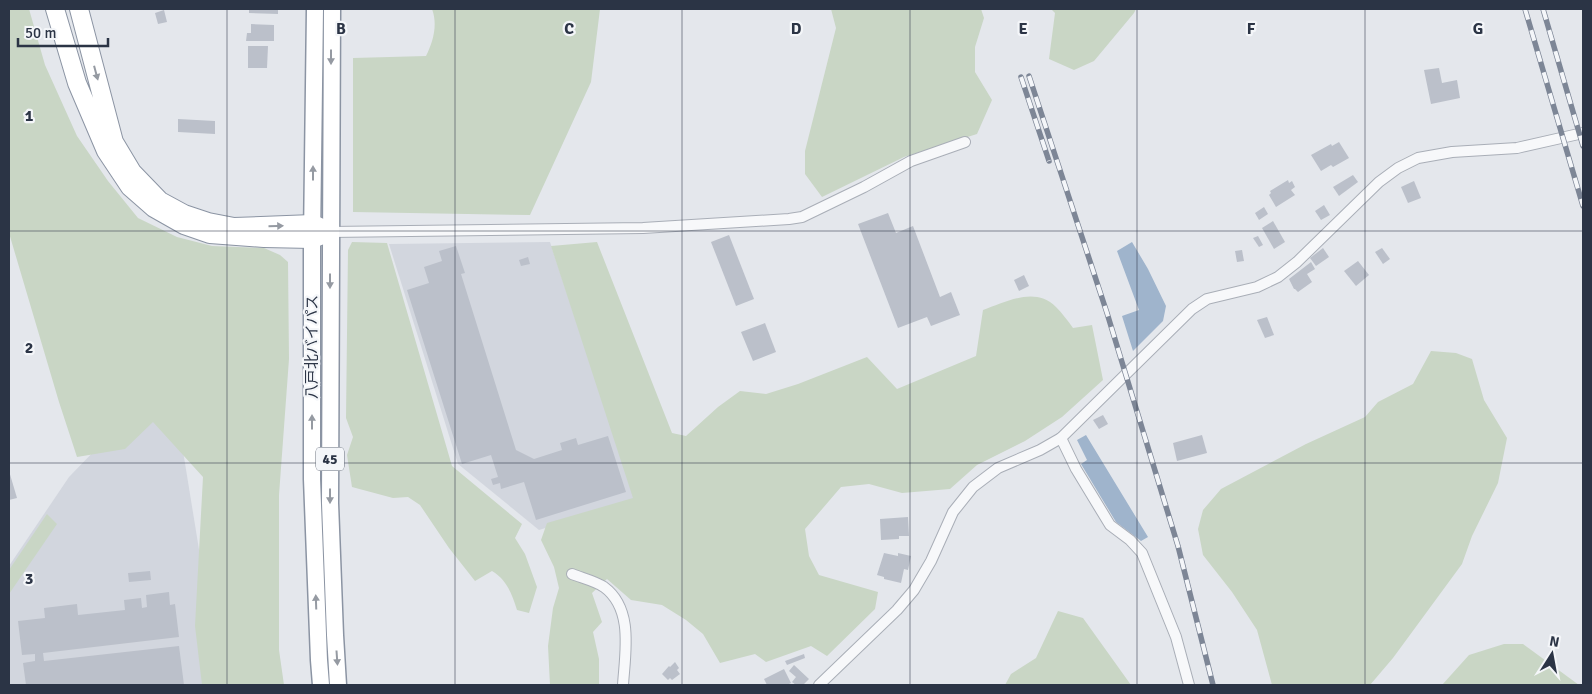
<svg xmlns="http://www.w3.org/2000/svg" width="1592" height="694" viewBox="0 0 1592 694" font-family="Signika,'Noto Sans JP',sans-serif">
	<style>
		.built { fill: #d2d6de }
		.green { fill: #c9d6c5 }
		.water { fill: #9fb4cc }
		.building { fill: #bbc0ca }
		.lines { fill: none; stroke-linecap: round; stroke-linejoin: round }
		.minor-casing { stroke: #a9aeb7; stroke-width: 12 }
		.trunk-casing { stroke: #8b94a3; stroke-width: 19 }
		.motorway-casing { stroke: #8b94a3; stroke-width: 20 }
		.minor { stroke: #f7f8fa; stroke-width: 10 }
		.trunk { stroke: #fff; stroke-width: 16 }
		.motorway { stroke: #fff; stroke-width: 18 }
		.rail-casing { stroke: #7d8696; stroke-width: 5.5 }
		.rail { stroke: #f4f6f9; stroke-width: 4; stroke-dasharray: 11; stroke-linecap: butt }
		.oneway { fill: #959aa2 }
		.grid { fill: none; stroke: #2b3445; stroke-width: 1; stroke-opacity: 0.55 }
		.labels { text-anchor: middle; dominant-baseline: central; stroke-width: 4.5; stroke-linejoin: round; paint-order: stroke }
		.shield { fill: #f4f6f9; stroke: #676e7b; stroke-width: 1 }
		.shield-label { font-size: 14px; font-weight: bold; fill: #2b3445 }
		.street-label { font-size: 15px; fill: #2b3445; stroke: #f4f6f9 }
		.grid-label { font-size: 16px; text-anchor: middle; font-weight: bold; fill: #2b3445; stroke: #f4f6f9; stroke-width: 4.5; stroke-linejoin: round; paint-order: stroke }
	</style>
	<rect width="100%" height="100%" fill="#e4e7ec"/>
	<!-- built -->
	<g class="built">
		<path d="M550 242 635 500 539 530 458 464 389 244Z"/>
		<path d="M135 409 177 414 221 685H9V566L69 477Z"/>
	</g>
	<!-- green -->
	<g class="green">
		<path d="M9 9H29L45 65 77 136 108 181 138 218 177 237 212 246 264 248 280 255 288 262 289 359 279 495V650L284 685H202L195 626 203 477 153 422 125 449 77 457 59 402 9 233Z"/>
		<path d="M432 9H600L591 82 530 215 353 212V58L426 56C433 42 438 25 432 9Z"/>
		<path d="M831 9H981L984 18 975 47V72L992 100 977 134 904 157 822 197 805 174V151L836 28Z"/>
		<path d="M1051 9H1136L1134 13 1094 61 1074 70 1049 59 1055 13Z"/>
		<path d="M352 242 387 243 452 466 522 524 515 538 525 554 537 587 529 613 517 610C512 594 507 580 492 571L475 581 449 548 420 505 408 497 393 498 352 487 347 455 353 437 346 418 348 250Z"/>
		<path d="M597 242 672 433 686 436 718 407 740 391 766 394 798 384 867 357 897 389 976 356 983 310C1006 302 1035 286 1056 307 1062 313 1068 321 1073 328L1092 325 1103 380 1062 417 1025 441 977 465 950 489 902 493 869 484 841 487 805 529 809 556 819 575 878 592 875 609 827 656 811 646 766 662 755 654 720 663 703 634 686 620 662 605 631 600 607 579 592 593 602 622 593 632 599 659V685H550L548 646 553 608 559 588 554 567 541 540 547 523 633 498 551 246Z"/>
		<path d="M1431 351 1456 353 1472 359 1484 400 1507 438 1498 483 1472 536 1462 564 1393 658 1370 685H1272L1257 630 1232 592 1203 555 1198 529 1203 510 1221 489 1306 444 1365 417 1378 402 1413 384Z"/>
		<path d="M47 514 57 524 9 594V570Z"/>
		<path d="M1058 611 1083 618 1131 685H1005L1011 674 1036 658Z"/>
		<path d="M1504 644H1523L1579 685H1442L1469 655Z"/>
	</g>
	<!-- water -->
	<g class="water">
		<path d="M1132 242 1148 269 1166 306 1163 321 1133 351 1122 316 1139 310 1117 251Z"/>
		<path d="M1086 435 1148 537 1141 541 1116 522 1081 464 1087 460 1077 440Z"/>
	</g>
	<!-- building -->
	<g class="building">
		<path d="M249 9H278V14L249 13Z"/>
		<path d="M164 10 167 22 158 24 155 13Z"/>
		<path d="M251 24 274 25V41H246L247 33H251Z"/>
		<path d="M248 46H268L267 68H248Z"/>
		<path d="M1439 68 1442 83 1457 80 1460 98 1431 104 1424 70Z"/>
		<path d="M178 119 215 121V134L178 132Z"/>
		<path d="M1339 142 1349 158 1333 167 1331 165 1321 171 1311 155 1331 144 1332 146Z"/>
		<path d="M1353 175 1358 182 1339 196 1333 187Z"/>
		<path d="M1288 180 1289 183 1292 181 1295 187 1291 190 1295 195 1276 207 1269 195 1271 193 1270 191Z"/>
		<path d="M1414 181 1421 198 1408 203 1401 187Z"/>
		<path d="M1324 205 1330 215 1321 220 1315 211Z"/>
		<path d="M1264 207 1268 214 1259 220 1255 213Z"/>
		<path d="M888 213 896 233 913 226 940 297 951 292 960 315 931 326 927 317 898 328 858 224Z"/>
		<path d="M1273 221 1285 242 1274 249 1262 228Z"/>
		<path d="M729 235 754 299 736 306 711 242Z"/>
		<path d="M1258 236 1263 245 1259 247 1253 238Z"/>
		<path d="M456 246 465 273 461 274 516 450 534 459 562 450 560 443 576 438 578 445 608 436 626 492 536 520 524 482 501 489 500 483 493 485 491 479 498 477 491 455 462 464 407 290 429 283 424 267 442 261 439 251Z"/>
		<path d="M1323 248 1329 257 1316 266 1310 258Z"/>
		<path d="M1382 248 1390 259 1383 264 1375 252Z"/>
		<path d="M1242 250 1244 261 1237 262 1235 251Z"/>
		<path d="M528 257 530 264 521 266 519 260Z"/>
		<path d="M1358 261 1369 275 1356 286 1344 271Z"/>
		<path d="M1311 262 1315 269 1307 274 1312 282 1298 292 1295 289H1294L1289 279Z"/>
		<path d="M1024 275 1029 286 1019 291 1014 280Z"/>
		<path d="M1267 317 1274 335 1265 338 1257 320Z"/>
		<path d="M765 323 776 352 753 361 741 332Z"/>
		<path d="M1103 415 1108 424 1099 429 1093 420Z"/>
		<path d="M1202 435 1207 453 1177 461 1173 443Z"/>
		<path d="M9 471 17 498 9 500Z"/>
		<path d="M908 517 909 536H899V539L881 540 880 519Z"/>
		<path d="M884 553 898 556V553L911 556 908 570 904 569 901 583 884 579V577L877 575Z"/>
		<path d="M150 571 151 580 129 582 128 573Z"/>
		<path d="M169 592 170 605 175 604 179 637 43 653 44 661 179 646 184 685H26L23 663 35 661V654L22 655 18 621 45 618 44 608 77 604 78 615 125 610 124 600 141 598 142 608 147 607 146 595Z"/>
		<path d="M804 654 805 658 787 665 785 661Z"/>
		<path d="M675 662 679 668 677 670 680 674 672 680 670 678 668 680 662 674 669 666 670 667Z"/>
		<path d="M794 665 809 679 803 685H796L792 682 796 677 789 671Z"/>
		<path d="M784 669 791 683 787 685H767L764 679Z"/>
	</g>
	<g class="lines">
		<defs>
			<g id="minor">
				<path d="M330 232 643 228 789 219 802 217 864 187 911 161 965 142"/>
				<path d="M1061 438 1076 469 1110 525 1130 540 1142 553 1176 637 1189 685"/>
				<path d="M572 574C582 578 595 581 604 587 634 609 625 653 623 685"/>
				<path d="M819 685 897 610 914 590 931 561 953 512 973 487 998 468 1040 450 1061 438 1192 309 1207 299 1257 287 1278 277 1297 262 1379 182 1398 168 1418 158 1452 152 1517 148 1583 133"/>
			</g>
			<g id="trunk">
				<path d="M315 9 312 239V479L319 660 321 685"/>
				<path d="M332 9 330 503 335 635 338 685"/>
			</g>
			<path id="motorway" d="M55 9 77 83 106 151 130 187 154 208 184 225 210 234 264 238 312 239 330 232 313 224 234 227 208 222 184 214 160 201 132 172 114 142 79 9"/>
		</defs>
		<!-- minor casing -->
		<use href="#minor" class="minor-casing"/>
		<!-- trunk casing -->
		<use href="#trunk" class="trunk-casing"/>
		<!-- motorway casing -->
		<use href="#motorway" class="motorway-casing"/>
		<!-- minor -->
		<use href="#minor" class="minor"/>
		<!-- trunk -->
		<use href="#trunk" class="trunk"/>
		<!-- motorway -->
		<use href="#motorway" class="motorway"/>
		<defs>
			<g id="rail">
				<path d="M1525 9 1583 206"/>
				<path d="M1543 9 1583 146"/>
				<path d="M1029 76 1107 313 1178 546 1213 685"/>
				<path d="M1021 77 1049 161"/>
			</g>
		</defs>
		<!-- rail casing -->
		<use href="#rail" class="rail-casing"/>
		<!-- rail -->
		<use href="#rail" class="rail"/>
	</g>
	<!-- one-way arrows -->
	<defs><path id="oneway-solid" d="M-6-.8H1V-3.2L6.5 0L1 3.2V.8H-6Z" transform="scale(1.25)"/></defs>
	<g class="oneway">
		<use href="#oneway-solid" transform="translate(331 57) rotate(90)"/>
		<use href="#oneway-solid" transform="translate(96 73) rotate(75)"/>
		<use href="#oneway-solid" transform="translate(313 173) rotate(-90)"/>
		<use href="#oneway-solid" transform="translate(276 226) rotate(-2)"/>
		<use href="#oneway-solid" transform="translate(330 281) rotate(90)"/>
		<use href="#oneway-solid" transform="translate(312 422) rotate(-90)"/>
		<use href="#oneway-solid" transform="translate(330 496) rotate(90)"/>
		<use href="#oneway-solid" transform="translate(316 602) rotate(-92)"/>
		<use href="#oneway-solid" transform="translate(337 658) rotate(86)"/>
	</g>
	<!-- grid -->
	<path class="grid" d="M227 9V685M455 9V685M682 9V685M910 9V685M1137 9V685M1365 9V685M9 231H1583M9 463H1583"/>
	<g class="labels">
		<!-- shield labels -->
		<rect class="shield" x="316" y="447.5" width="28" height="23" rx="4"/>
		<g class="shield-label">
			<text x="330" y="459">45</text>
		</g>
		<!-- street labels -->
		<g class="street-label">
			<text transform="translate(312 347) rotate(-90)">八戸北バイパス</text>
		</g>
	</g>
	<g class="grid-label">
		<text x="341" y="34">B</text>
		<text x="569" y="34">C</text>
		<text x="796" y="34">D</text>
		<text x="1023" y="34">E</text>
		<text x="1251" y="34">F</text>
		<text x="1478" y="34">G</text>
		<text x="29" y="121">1</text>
		<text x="29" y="353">2</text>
		<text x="29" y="584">3</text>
	</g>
	<!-- border -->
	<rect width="1592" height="694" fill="none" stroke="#2b3445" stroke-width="20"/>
	<!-- north arrow -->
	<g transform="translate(1552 654) rotate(11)" stroke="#f4f6f9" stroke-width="4" paint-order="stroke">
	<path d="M0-4L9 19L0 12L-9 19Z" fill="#2b3445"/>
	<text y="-8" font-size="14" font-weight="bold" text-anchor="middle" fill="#2b3445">N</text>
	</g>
	<!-- scale -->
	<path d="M18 38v8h90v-8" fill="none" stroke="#2b3445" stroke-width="2.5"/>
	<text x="25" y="38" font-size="15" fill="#2b3445" stroke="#f4f6f9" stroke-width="4" paint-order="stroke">50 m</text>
</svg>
